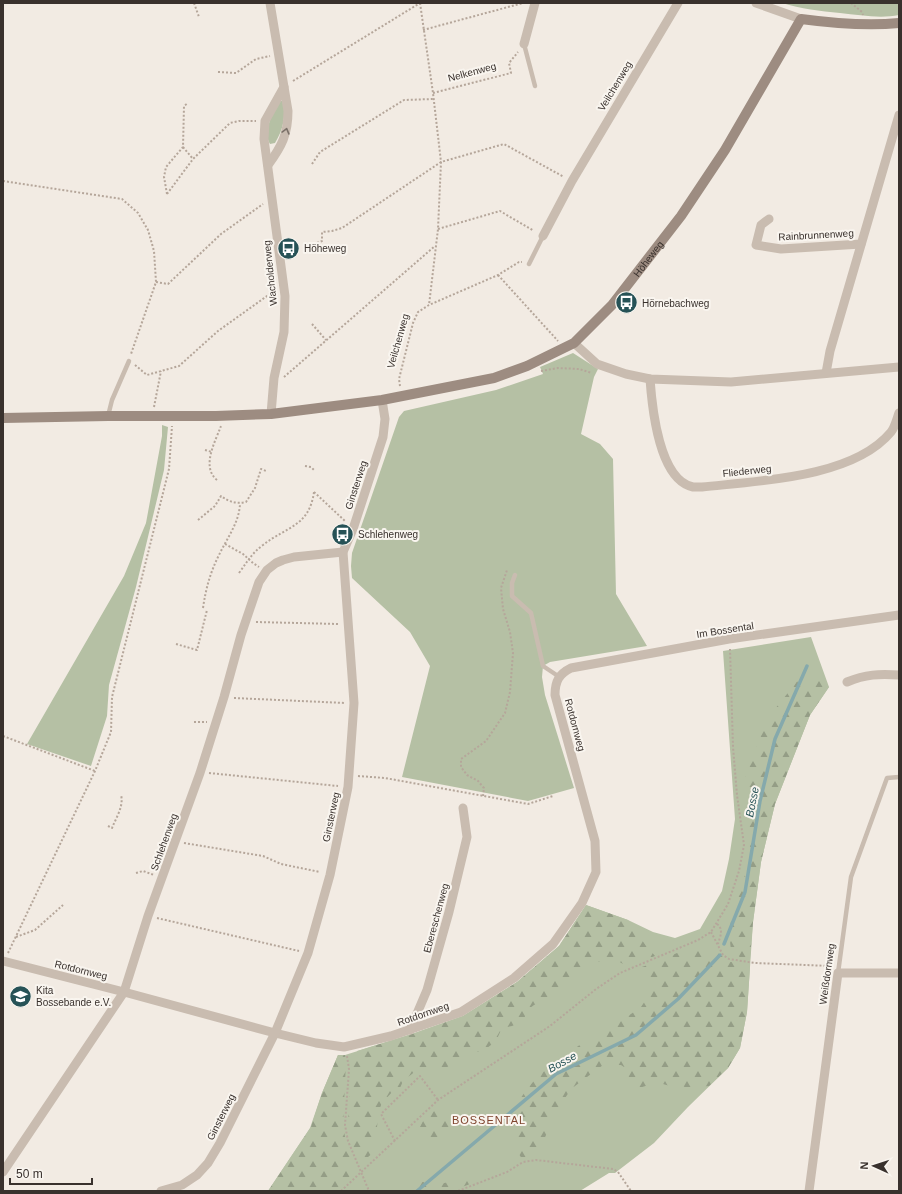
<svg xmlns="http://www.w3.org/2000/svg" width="902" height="1194" viewBox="0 0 902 1194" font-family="Helvetica,sans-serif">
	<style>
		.green { fill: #b5c0a4 }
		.forest { fill: url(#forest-firs) }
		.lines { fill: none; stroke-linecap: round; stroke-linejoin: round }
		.stream { stroke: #85a9ac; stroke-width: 3.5 }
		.path { stroke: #b5a69a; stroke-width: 2; stroke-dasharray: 2 2; stroke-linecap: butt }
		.lane { stroke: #c9bcb0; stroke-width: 4.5 }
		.street { stroke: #c9bcb0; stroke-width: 9 }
		.secondary { stroke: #9d8c81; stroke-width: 10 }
		.oneway { stroke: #7a7068 }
		.labels { text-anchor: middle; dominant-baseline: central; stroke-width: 4; stroke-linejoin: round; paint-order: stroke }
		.street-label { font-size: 10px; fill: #39312d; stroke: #f9f5ef }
		.poi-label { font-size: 10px; fill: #39312d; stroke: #f9f5ef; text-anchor: start }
		.water-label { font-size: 11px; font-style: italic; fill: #265256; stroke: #f9f5ef }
		.neighbourhood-label { font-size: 11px; letter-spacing: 1px; fill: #7f442e; stroke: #f9f5ef }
	</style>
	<defs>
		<pattern id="forest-firs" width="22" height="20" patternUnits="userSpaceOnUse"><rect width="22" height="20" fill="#b5c0a4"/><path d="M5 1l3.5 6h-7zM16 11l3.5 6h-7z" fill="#949d86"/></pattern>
	</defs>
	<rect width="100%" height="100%" fill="#f2ebe3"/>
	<!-- green -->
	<g class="green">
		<path d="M782 3H899V15C880 19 860 15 840 13 820 11 801 9 782 3Z"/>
		<path d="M280 101H283C286 117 283 130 275 143L270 144C262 130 273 114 280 101Z"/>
		<path d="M573 353 598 369 594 377 581 434 600 444 613 459 616 594 647 646 550 662 543 666 542 677 545 695 574 788 528 801 402 777 430 666 410 632 352 578 351 566 352 553 399 417 404 411 496 390 543 374 540 367Z"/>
		<path d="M162 425 168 427 164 470 136 587 109 685 107 716 91 766 27 744 124 576 146 523 162 436Z"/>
		<path d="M811 637 829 687 810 715 775 804 761 862 753 922 747 1012 740 1048 728 1068 688 1107 654 1143 615 1173H609L580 1191H268L310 1128 322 1093 338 1055H345L412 1034 463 1016 517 982 559 946 586 905 628 920 653 932 675 938 700 929 722 891 729 859 735 819 723 651Z"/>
	</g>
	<!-- forest -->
	<g class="forest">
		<path d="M815 678 829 687 810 715 775 804 761 862 753 922 750 959 741 958 731 950 729 933 731 921 745 875 750 850 749 816 745 778 767 719 799 679Z"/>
		<path d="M586 905 628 920 640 938 655 956 630 965 623 964 618 961 595 962 581 972 563 993 534 1005 526 1011 524 1021 512 1026 502 1028 496 1041 482 1052H464L454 1064 440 1070 428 1069 417 1070 403 1081 400 1088 394 1090 382 1103 379 1110 374 1152 368 1157 361 1161C341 1138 350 1089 353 1061L357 1055V1051L412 1034 463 1016 517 982 559 946Z"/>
		<path d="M698 946 713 949 729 962H735L750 967 747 1012 740 1048 728 1068 709 1086 687 1088 678 1084 670 1086 663 1084H652L639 1088 629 1080 627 1069 621 1065H603L571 1089 556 1112 536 1158 523 1160 518 1153V1137L513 1116 516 1105 529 1086 544 1071 569 1056 578 1046 598 1037 641 1007 649 995 647 983 637 972 639 968 659 961 686 949Z"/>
		<path d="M338 1055H345L346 1061 343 1126 346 1142 352 1160 353 1170 349 1178 337 1191H268L311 1127 322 1093Z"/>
		<path d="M437 1109 453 1112 459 1127 449 1137 435 1142 422 1138 418 1131 425 1117Z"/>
		<path d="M470 1177 481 1180 451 1191H406L417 1182H432L440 1184Z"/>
	</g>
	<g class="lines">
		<!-- stream -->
		<g class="stream">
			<path d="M724 944 745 892 760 801 775 739 807 666"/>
			<path d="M417 1191 556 1074 636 1035 678 999 720 955"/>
		</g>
		<!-- path -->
		<g class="path">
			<path d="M194 3 199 17"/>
			<path d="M420 3 433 93 441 162 438 229 429 305"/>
			<path d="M851 3 862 12 863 15"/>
			<path d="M423 30 523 3"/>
			<path d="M218 72 236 73 256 59 270 56"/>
			<path d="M293 81 420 3"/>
			<path d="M433 93 511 73 509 63 518 52"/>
			<path d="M183 147 193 159"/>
			<path d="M312 164 320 152 404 100 434 99"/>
			<path d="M3 181 122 199 138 213 148 230 154 251 156 282 131 354"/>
			<path d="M167 194 193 159 230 123 239 121H256"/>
			<path d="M167 194 164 177 166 167 183 147 184 106 188 103"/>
			<path d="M438 229 500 211 534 231"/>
			<path d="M317 243 322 241V232L332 231 342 228 441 162 504 144 564 177"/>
			<path d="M498 275 558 341"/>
			<path d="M156 282 168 284 221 234 263 204"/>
			<path d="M312 324 326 340"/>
			<path d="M135 365 147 375 179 366 218 331 274 291"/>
			<path d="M541 371 558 368 579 369 592 373"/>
			<path d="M284 377 435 246"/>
			<path d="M400 386 399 379 413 323 418 312 429 305 498 275 519 262H522"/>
			<path d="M154 407 161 371"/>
			<path d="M205 450 212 452"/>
			<path d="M305 466 311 467 315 471"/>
			<path d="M217 480C201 467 215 442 221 426"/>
			<path d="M314 492 345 521"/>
			<path d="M198 520 215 506 221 496C229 502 236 504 246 502L255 488 261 469 266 471"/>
			<path d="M225 544 243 554 253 563 259 567"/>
			<path d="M239 573C247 562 252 553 263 545 287 526 309 527 314 492"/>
			<path d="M203 608C206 588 210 573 219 555 227 538 239 523 240 504"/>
			<path d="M256 622 339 624"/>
			<path d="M176 644 197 650 207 610"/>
			<path d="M234 698 345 703"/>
			<path d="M194 722H207"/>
			<path d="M3 736 95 771"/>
			<path d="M209 773 338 786"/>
			<path d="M358 776 385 778 528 804 553 796"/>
			<path d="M483 796 484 788 478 781 467 775 461 767V759L486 741 505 713 510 692 513 653 510 632 503 609 501 588 507 570"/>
			<path d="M108 826 112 828C116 818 124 806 121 795"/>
			<path d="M184 843 263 856 281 864 320 872"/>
			<path d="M136 873 143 871 154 875"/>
			<path d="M157 918 299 951"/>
			<path d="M717 924C724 929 720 937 718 944"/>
			<path d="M711 932 723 955 729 959 755 963 831 966"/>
			<path d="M16 937 35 930 63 905"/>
			<path d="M8 953 95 771 111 732 112 697 169 469 172 426"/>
			<path d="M347 1056 349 1069 345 1125 348 1141 369 1191"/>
			<path d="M395 1141 381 1114 420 1076 438 1100"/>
			<path d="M341 1191 438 1100 550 1026 596 989 620 973 698 940 711 932 728 904 739 871 744 845 737 795 733 747 730 649"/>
			<path d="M458 1191 507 1172 523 1162 536 1160 613 1169 618 1172 631 1191"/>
		</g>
		<!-- lane -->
		<g class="lane">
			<path d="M524 44 535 86"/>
			<path d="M529 264 543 236"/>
			<path d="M108 416 112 400 129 361"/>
			<path d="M515 575 512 583V596L531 613 543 666 558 676"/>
			<path d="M838 973 851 877 887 778 899 777"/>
		</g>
		<!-- street -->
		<g class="street">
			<path d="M756 3 801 19"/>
			<path d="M524 44 535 3"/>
			<path d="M268 165C282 146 288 134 288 111L270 3"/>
			<path d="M769 219 761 225 756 245 781 249 861 244"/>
			<path d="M543 236 572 181 678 3"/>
			<path d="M574 343 597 364 626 374 650 379 731 382 899 367"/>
			<path d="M826 373 830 351 899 115"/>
			<path d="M650 379C652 407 659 480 693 487 696 487 699 487 702 487 758 481 853 478 891 432 895 427 897 418 899 413"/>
			<path d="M271 414 274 378 284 332 285 296 264 139 265 121 284 87"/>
			<path d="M847 682C866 674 879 674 899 675"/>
			<path d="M3 961 124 992 275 1033 316 1043 344 1047 391 1036 461 1012 514 978 553 944 582 903 596 872 595 841 555 695C555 681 559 674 571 668L729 639 899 615"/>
			<path d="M410 1030 427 990 449 912 467 837 463 808"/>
			<path d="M3 1172 124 992 148 916 200 773 224 697 241 635 259 582 267 570 276 563 283 560 294 557 343 552"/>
			<path d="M161 1191 182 1185 197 1175 208 1163 220 1143 275 1033 308 953 330 875 348 787 354 703 343 552 353 529 383 437 385 419 382 400"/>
			<path d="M809 1191 838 973H899"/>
		</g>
		<!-- secondary -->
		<path class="secondary" id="s1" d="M3 418 108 416H216L271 414 382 400 494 378 527 366 574 343 612 305 681 216 725 150 801 19C831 23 869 26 899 23"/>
	</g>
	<!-- one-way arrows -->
	<defs><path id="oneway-chevron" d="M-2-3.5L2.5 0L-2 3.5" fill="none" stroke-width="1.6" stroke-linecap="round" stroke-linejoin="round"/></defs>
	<use class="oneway" href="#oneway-chevron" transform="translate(286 131) rotate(-75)"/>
	<!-- icons -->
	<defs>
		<symbol id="bus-disc" viewBox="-11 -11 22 22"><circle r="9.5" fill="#265256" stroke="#f9f5ef"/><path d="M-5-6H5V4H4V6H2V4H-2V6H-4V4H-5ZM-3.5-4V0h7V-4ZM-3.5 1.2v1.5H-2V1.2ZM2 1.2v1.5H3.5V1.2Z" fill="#fff"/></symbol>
		<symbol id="school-disc" viewBox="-11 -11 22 22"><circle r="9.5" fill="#265256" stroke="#f9f5ef"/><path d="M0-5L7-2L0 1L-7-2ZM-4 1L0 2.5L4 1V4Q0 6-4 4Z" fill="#fff"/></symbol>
	</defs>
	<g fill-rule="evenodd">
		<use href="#bus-disc" x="276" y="236" width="25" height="25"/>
		<use href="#bus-disc" x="614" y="290" width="25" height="25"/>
		<use href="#bus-disc" x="330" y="522" width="25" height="25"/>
		<use href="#school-disc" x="8" y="984" width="25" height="25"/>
	</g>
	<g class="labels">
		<!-- street labels -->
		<g class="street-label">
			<text transform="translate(472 72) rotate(-15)">Nelkenweg</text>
			<text transform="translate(615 86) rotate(-59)">Veilchenweg</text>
			<text transform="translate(816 235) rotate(-3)">Rainbrunnenweg</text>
			<text stroke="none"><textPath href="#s1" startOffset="694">Höheweg</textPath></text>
			<text transform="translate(270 273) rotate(-96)">Wacholderweg</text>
			<text transform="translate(398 341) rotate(-74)">Veilchenweg</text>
			<text transform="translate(747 471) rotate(-6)">Fliederweg</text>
			<text transform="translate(356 485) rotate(-72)">Ginsterweg</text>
			<text transform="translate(725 630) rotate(-9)">Im Bossental</text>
			<text transform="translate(575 725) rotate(75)">Rotdornweg</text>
			<text transform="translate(331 817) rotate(-78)">Ginsterweg</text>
			<text transform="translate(164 842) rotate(-70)">Schlehenweg</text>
			<text transform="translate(436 918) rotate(-75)">Ebereschenweg</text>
			<text transform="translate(81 970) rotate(14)">Rotdornweg</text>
			<text transform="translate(827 974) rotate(-82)">Weißdornweg</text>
			<text transform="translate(423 1014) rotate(-19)">Rotdornweg</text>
			<text transform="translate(221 1117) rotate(-63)">Ginsterweg</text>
		</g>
		<!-- poi labels -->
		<g class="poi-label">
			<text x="304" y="248">Höheweg</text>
			<text x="642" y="303">Hörnebachweg</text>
			<text x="358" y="534">Schlehenweg</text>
			<text x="36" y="990">Kita<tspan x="36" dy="12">Bossebande e.V.</tspan></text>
		</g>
		<!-- water labels -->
		<g class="water-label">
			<text transform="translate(752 802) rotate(-79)">Bosse</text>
			<text transform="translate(562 1062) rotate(-29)">Bosse</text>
		</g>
		<!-- neighbourhood labels -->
		<g class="neighbourhood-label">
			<text x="489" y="1120">BOSSENTAL</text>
		</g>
	</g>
	<!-- border -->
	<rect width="902" height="1194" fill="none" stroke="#39312d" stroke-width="8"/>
	<!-- north arrow -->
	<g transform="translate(874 1166) rotate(273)" stroke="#f9f5ef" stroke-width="3" paint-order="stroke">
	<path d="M0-3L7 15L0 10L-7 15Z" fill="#39312d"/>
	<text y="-6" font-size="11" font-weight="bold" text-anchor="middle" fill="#39312d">N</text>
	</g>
	<!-- scale -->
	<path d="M10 1178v6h82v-6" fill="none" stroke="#39312d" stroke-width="2"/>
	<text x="16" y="1178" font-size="12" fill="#39312d" stroke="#f9f5ef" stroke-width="3" paint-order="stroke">50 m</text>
</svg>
